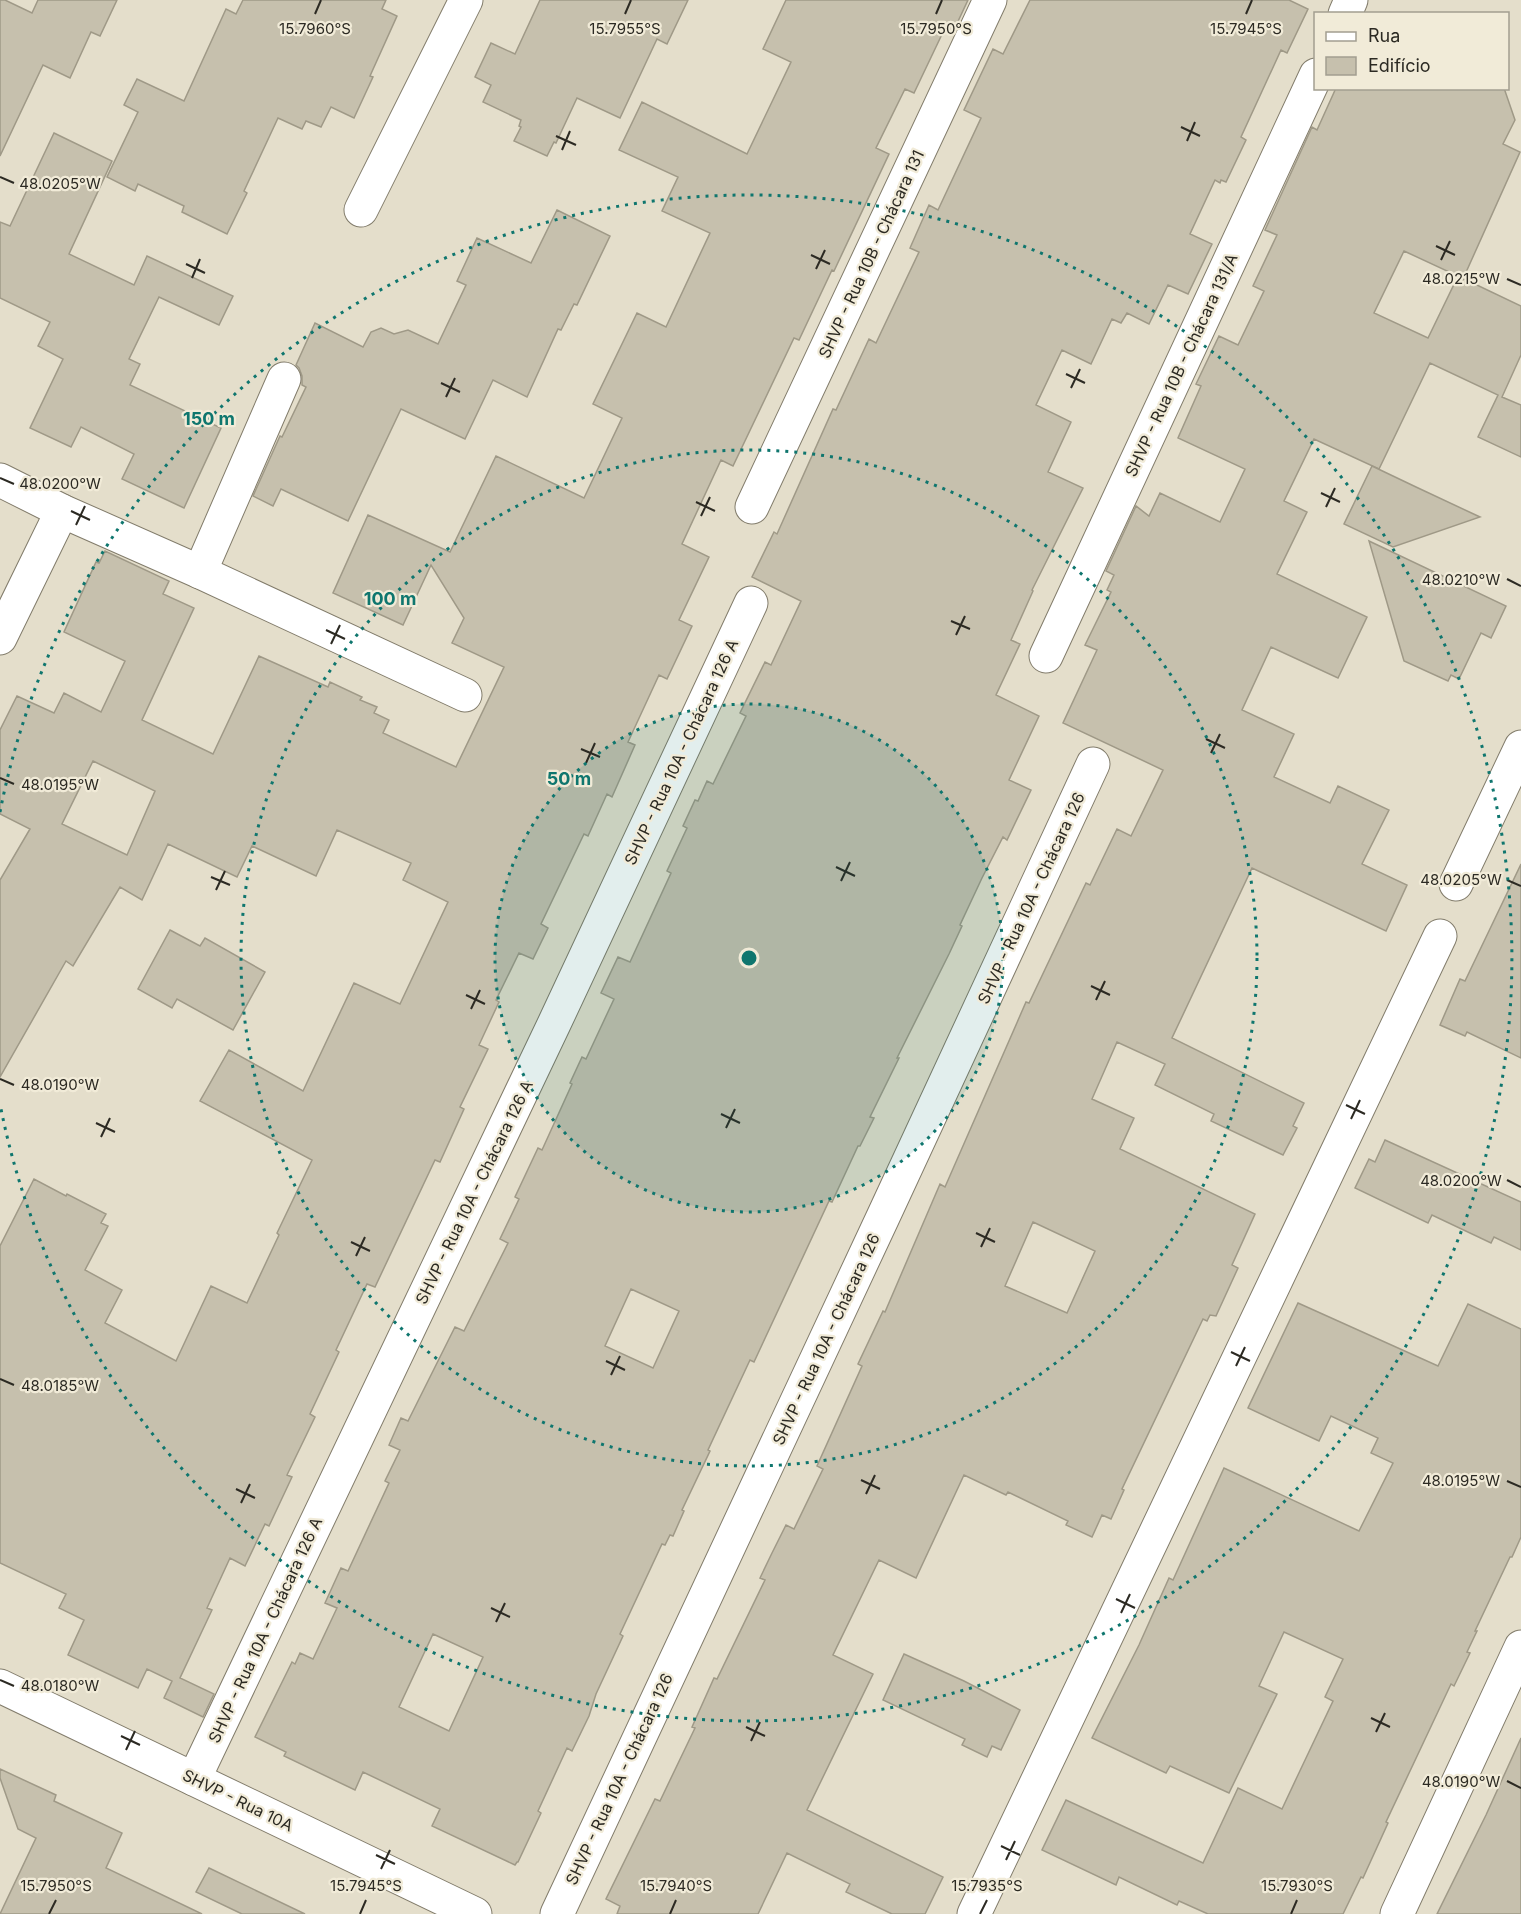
<svg xmlns="http://www.w3.org/2000/svg" width="1521" height="1914" viewBox="0 0 1521 1914" font-family="Inter,sans-serif">
	<style>
		.building { fill: #c6c0ad; stroke: #9f9987; stroke-width: 1.5; fill-rule: evenodd }
		.lines { fill: none; stroke-linecap: round; stroke-linejoin: round }
		.street-casing { stroke: #827c6b; stroke-width: 35 }
		.secondary-casing { stroke: #827c6b; stroke-width: 35 }
		.street { stroke: #fff; stroke-width: 33 }
		.secondary { stroke: #fff; stroke-width: 33 }
		.ticks { fill: none; stroke: #2c2a23; stroke-width: 2 }
		.ring { fill: none; stroke: #0f766e; stroke-width: 3; stroke-dasharray: 3 6 }
		.labels { text-anchor: middle; dominant-baseline: central; stroke-width: 4.5; stroke-linejoin: round; paint-order: stroke }
		.street-label { font-size: 16px; fill: #2c2a23; stroke: #f1ebd8 }
		.ticks-label { font-size: 15px; text-anchor: middle; fill: #2c2a23; stroke: #f1ebd8; stroke-width: 4.5; stroke-linejoin: round; paint-order: stroke }
		.centre { fill: #0f766e; stroke: #f1ebd8; stroke-width: 3 }
		.ring-label { font-size: 18px; text-anchor: middle; font-weight: bold; fill: #0f766e; stroke: #f1ebd8; stroke-width: 4.5; stroke-linejoin: round; paint-order: stroke }
	</style>
	<rect width="100%" height="100%" fill="#e4decb"/>
	<!-- building -->
	<g class="building">
		<path d="M0 0H5L32 13 38 0H117L100 36 91 32 70 78 43 65 0 156Z"/>
		<path d="M243 0H386L382 9 397 16 370 76 373 77 354 118 331 107 321 127 306 121 302 129 278 118 244 191 247 193 227 234 182 212 184 206 138 184 135 191 107 177 138 112 124 105 137 79 184 101 226 9 236 14Z"/>
		<path d="M540 0H688L667 44 657 39 620 118 577 98 556 143 554 142 547 156 514 141 521 127 519 126 521 120 483 102 491 85 475 77 491 43 515 54Z"/>
		<path d="M786 0H968L953 32 945 28 914 93 905 89 876 148 889 154 834 271 832 270 799 340 794 338 733 466 721 460 682 544 709 557 679 620 692 626 667 679 659 675 628 742 635 745 612 797 607 794 588 836 584 834 541 924 548 928 533 959 519 953 496 1000 499 1002 479 1045 488 1049 460 1107 464 1109 440 1162 435 1160 375 1287 367 1284 336 1350 339 1352 310 1414 315 1417 287 1475 292 1477 269 1526 265 1524 245 1566 230 1558 207 1608 212 1610 180 1678 214 1694 203 1717 164 1698 172 1681 147 1669 138 1688 68 1655 84 1620 59 1608 66 1594 0 1563V1246L34 1179 66 1196 67 1194 106 1214 101 1223 108 1226 85 1270 122 1290 105 1323 176 1361 211 1286 247 1303 279 1235 277 1233 312 1160 200 1101 229 1050 303 1091 354 983 400 1004 448 902 403 880 411 863 337 830 316 876 252 846 237 877 168 844 142 900 120 887 73 966 66 961 0 1077V880L30 829 0 814V730L17 696 54 713 64 693 101 712 125 661 64 632 96 562 99 563 105 551 169 581 163 594 194 608 142 720 213 754 259 656 328 687 330 682 362 697 360 700 377 707 374 713 389 720 383 733 456 767 504 667 452 643 464 618 431 565 403 625 333 593 368 515 450 552 496 456 584 498 622 418 593 404 637 313 666 327 710 233 662 211 678 177 619 150 642 102 747 154 791 62 763 49ZM93 761 155 791 127 855 62 824Z"/>
		<path d="M1030 0H1289L1308 9 1287 53 1281 50 1241 137 1246 140 1226 182 1221 180 1220 183 1215 180 1190 234 1212 244 1188 294 1168 285 1149 324 1127 313 1121 323 1112 319 1091 364 1062 350 1036 405 1071 422 1048 472 1083 488 1032 590 1033 591 1011 640 1020 644 996 695 1039 716 1009 780 1031 790 1007 840 1003 837 982 878 960 925 962 926 949 954 897 1058H899L870 1117 874 1118 860 1146H858L832 1202 829 1201 754 1362 750 1360 708 1450 710 1451 682 1510 684 1511 673 1536 670 1535 665 1545 662 1544 620 1634 623 1636 596 1694 589 1716 572 1751 567 1748 538 1811 541 1813 518 1862H517L515 1865 432 1826 440 1809 363 1772 355 1790 284 1756 286 1752 255 1737 292 1662 295 1664 300 1653 313 1659 337 1608 325 1603 341 1568 348 1571 389 1483 385 1481 400 1450 389 1445 401 1418 408 1421 455 1327 464 1331 508 1243 500 1239 519 1199 515 1197 538 1148 542 1150 572 1084 570 1083 582 1057 586 1059 614 999 601 993 618 957 630 962 671 873 667 871 687 828 683 826 695 800 698 801 707 781 713 784 746 716 740 713 765 662 771 665 801 601 752 577 774 532 777 534 833 409 836 410 869 339 876 343 919 252 910 248 929 205 938 210 981 118 964 110 993 49 1003 54ZM631 1289 679 1311 653 1368 605 1346ZM433 1634 483 1657 449 1731 399 1707Z"/>
		<path d="M1336 88H1504L1515 120 1503 144 1520 152 1463 279 1458 276 1521 306V355L1502 397 1521 405V457L1478 437 1498 395 1430 363 1379 469 1314 439 1284 501 1307 512 1277 574 1367 617 1338 678 1271 647 1242 710 1294 734 1274 777 1330 803 1338 786 1389 810 1362 864 1407 885 1386 931 1252 868 1172 1038 1304 1103 1293 1126 1297 1128 1283 1155 1211 1121 1214 1114 1155 1085 1165 1064 1117 1042 1092 1099 1134 1118 1120 1149 1255 1214 1232 1265 1238 1268 1216 1316 1210 1315 1207 1321 1203 1319 1122 1489 1124 1490 1111 1519 1102 1515 1092 1537 1066 1525 1068 1521 1008 1492 1006 1495 964 1475 916 1578 879 1560 833 1655 873 1674 807 1810 943 1877 925 1914H892L846 1892 850 1884 787 1853 758 1914H617L620 1906 606 1899 655 1799 660 1801 695 1728 692 1727 714 1678 717 1679 765 1580 760 1578 772 1553 786 1525 794 1529 823 1469 817 1466 862 1366 858 1364 883 1311 885 1312 940 1184 945 1187 1026 1002 1029 1003 1086 883 1090 885 1117 829 1131 836 1163 770 1063 723 1097 650 1085 645 1111 592 1107 590 1114 575 1106 571 1136 506 1149 516 1160 493 1220 522 1245 469 1178 438 1201 386 1196 384 1219 336 1238 345 1264 291 1253 286 1277 235 1265 230 1312 127 1317 130ZM1404 251 1458 276 1428 338 1374 313ZM1033 1222 1095 1251 1067 1313 1005 1286Z"/>
		<path d="M54 133 112 161 69 254 134 285 147 256 233 296 219 325 159 297 129 359 140 364 130 385 221 428 184 508 122 479 134 454 81 427 71 447 30 428 63 359 38 346 50 322 0 298V222L10 226Z"/>
		<path d="M557 210 610 236 577 305 574 304 561 330 558 329 527 397 493 380 465 439 401 409 348 521 281 489 273 506 253 496 280 436 282 437 306 387 302 385V376L299 368 296 365 315 323 363 347 371 332 381 328 394 334 408 330 438 344 466 285 457 281 477 238 531 263Z"/>
		<path d="M1372 466 1416 487 1480 517 1393 547 1344 524Z"/>
		<path d="M1369 541 1506 606 1491 638 1481 633 1459 679 1451 675 1448 681 1404 661Z"/>
		<path d="M1521 864V1058L1467 1032 1465 1036 1440 1025 1460 979 1465 981Z"/>
		<path d="M170 930 200 946 205 938 265 972 233 1030 177 999 172 1008 138 989Z"/>
		<path d="M1385 1140 1521 1202V1250L1494 1237 1491 1243 1432 1215 1428 1223 1355 1188 1369 1159 1375 1162Z"/>
		<path d="M1298 1303 1438 1366 1468 1304 1521 1329V1537L1512 1557H1510L1475 1631H1477L1467 1652 1470 1653 1454 1686 1451 1684 1386 1822 1388 1823 1363 1878 1361 1877 1343 1914H1208L1179 1901 1177 1905 1119 1877 1116 1885 1042 1850 1066 1800 1203 1863 1238 1788 1282 1809 1297 1777 1333 1701 1325 1697 1343 1659 1284 1632 1259 1686 1277 1694 1229 1793 1170 1766 1166 1773 1092 1738 1139 1645 1169 1578 1173 1580 1224 1468 1359 1531 1393 1463 1371 1453 1378 1438 1331 1416 1319 1441 1248 1408Z"/>
		<path d="M904 1654 964 1681 1020 1710 1001 1750 992 1746 987 1757 962 1745 965 1739 883 1700Z"/>
		<path d="M1521 1738V1914H1437L1486 1815Z"/>
		<path d="M0 1769 56 1795 54 1801 122 1833 106 1868 202 1914H0L36 1838 18 1829 0 1778Z"/>
		<path d="M209 1868 305 1914H242L196 1892Z"/>
	</g>
	<g class="lines">
		<defs>
			<g id="street">
				<path d="M1345 14 1351 0"/>
				<path d="M361 210 466 0"/>
				<path d="M0 480 62 511 200 572 465 695"/>
				<path d="M752 507 990 0"/>
				<path d="M200 572 284 379"/>
				<path d="M0 638 62 511"/>
				<path d="M1046 656 1316 75"/>
				<path d="M1456 884 1521 747"/>
				<path d="M194 1779 554 1024 751 603"/>
				<path d="M557 1914 883 1217 1093 764"/>
				<path d="M974 1914 1440 936"/>
				<path d="M1397 1914 1521 1647"/>
			</g>
			<path id="secondary" d="M0 1686 475 1914"/>
		</defs>
		<!-- street casing -->
		<use href="#street" class="street-casing"/>
		<!-- secondary casing -->
		<use href="#secondary" class="secondary-casing"/>
		<!-- street -->
		<use href="#street" class="street"/>
		<!-- secondary -->
		<use href="#secondary" class="secondary"/>
	</g>
	<!-- ticks -->
	<path class="ticks" d="M315 14 321 0M625 14 631 0M936 14 942 0M1246 14 1252 0M1181 127 1200 136M556 136 576 145M1187 141 1195 122M562 150 570 131M0 177 14 183M1436 246 1455 255M811 255 830 264M1441 260 1450 241M186 264 205 273M816 269 825 250M192 278 200 259M1507 279 1521 285M1066 374 1085 383M441 383 460 392M1071 388 1080 369M446 397 455 378M0 478 14 484M1321 493 1340 502M696 502 715 511M1326 507 1335 488M71 511 90 520M701 516 710 497M76 525 85 506M1507 579 1521 586M951 621 970 629M326 630 345 639M956 635 965 616M331 644 340 625M1206 739 1225 748M581 749 600 757M1211 753 1220 734M586 763 595 743M0 778 14 784M836 867 855 876M211 877 230 885M1507 880 1521 886M841 881 850 862M216 890 225 871M1091 986 1110 995M466 995 485 1004M1096 1000 1105 981M471 1009 480 990M0 1079 14 1085M1346 1105 1365 1114M721 1114 740 1123M1351 1119 1360 1100M96 1123 115 1132M726 1128 735 1109M101 1137 110 1118M1507 1180 1521 1187M976 1233 995 1242M351 1242 370 1251M981 1247 990 1228M356 1256 365 1237M1231 1352 1250 1361M606 1361 625 1370M1236 1366 1245 1347M611 1375 620 1356M0 1379 14 1385M861 1480 880 1489M1507 1481 1521 1487M236 1489 255 1498M866 1494 875 1475M241 1503 250 1484M1116 1599 1135 1608M491 1608 510 1617M1121 1613 1130 1594M496 1622 505 1603M0 1680 14 1686M1371 1718 1390 1727M746 1727 765 1736M1376 1732 1385 1713M121 1736 140 1745M751 1741 760 1722M126 1750 135 1731M1507 1781 1521 1788M1001 1846 1020 1855M376 1855 395 1864M1006 1860 1015 1841M381 1869 390 1850M49 1914 56 1900M360 1914 366 1900M670 1914 676 1900M980 1914 987 1900M1291 1914 1297 1900"/>
	<!-- distance rings -->
	<circle cx="749" cy="958" r="254" fill="#0f766e" fill-opacity=".12"/>
	<g class="ring">
		<circle cx="749" cy="958" r="254"/>
		<circle cx="749" cy="958" r="508"/>
		<path d="M0 812A763 763 0 1 1 0 1104"/>
	</g>
	<g class="labels">
		<!-- street labels -->
		<g class="street-label">
			<text transform="translate(871 254) rotate(-65)">SHVP - Rua 10B - Chácara 131</text>
			<text transform="translate(1181 365) rotate(-65)">SHVP - Rua 10B - Chácara 131/A</text>
			<text transform="translate(681 752) rotate(-65)">SHVP - Rua 10A - Chácara 126 A</text>
			<text transform="translate(1031 898) rotate(-65)">SHVP - Rua 10A - Chácara 126</text>
			<text transform="translate(474 1192) rotate(-64)">SHVP - Rua 10A - Chácara 126 A</text>
			<text transform="translate(826 1339) rotate(-65)">SHVP - Rua 10A - Chácara 126</text>
			<text transform="translate(265 1630) rotate(-65)">SHVP - Rua 10A - Chácara 126 A</text>
			<text transform="translate(619 1779) rotate(-65)">SHVP - Rua 10A - Chácara 126</text>
			<text transform="translate(238 1800) rotate(26)">SHVP - Rua 10A</text>
		</g>
	</g>
	<g class="ticks-label">
		<text x="315" y="34">15.7960°S</text>
		<text x="625" y="34">15.7955°S</text>
		<text x="936" y="34">15.7950°S</text>
		<text x="1246" y="34">15.7945°S</text>
		<text x="60" y="189">48.0205°W</text>
		<text x="1461" y="284">48.0215°W</text>
		<text x="60" y="489">48.0200°W</text>
		<text x="1461" y="585">48.0210°W</text>
		<text x="60" y="790">48.0195°W</text>
		<text x="1461" y="885">48.0205°W</text>
		<text x="60" y="1090">48.0190°W</text>
		<text x="1461" y="1186">48.0200°W</text>
		<text x="60" y="1391">48.0185°W</text>
		<text x="1461" y="1486">48.0195°W</text>
		<text x="60" y="1691">48.0180°W</text>
		<text x="1461" y="1787">48.0190°W</text>
		<text x="56" y="1891">15.7950°S</text>
		<text x="366" y="1891">15.7945°S</text>
		<text x="676" y="1891">15.7940°S</text>
		<text x="987" y="1891">15.7935°S</text>
		<text x="1297" y="1891">15.7930°S</text>
	</g>
	<circle cx="749" cy="958" r="9" class="centre"/>
	<g class="ring-label">
		<text x="209" y="425">150 m</text>
		<text x="390" y="605">100 m</text>
		<text x="569" y="785">50 m</text>
	</g>
	<!-- legend -->
	<rect x="1314" y="12" width="195" height="78" fill="#f1ebd8" stroke="#a29e90" stroke-width="1.5"/>
	<rect x="1326" y="32" width="30" height="9" fill="#ffffff" stroke="#a29e90" stroke-width="1.5"/>
	<text x="1368" y="42" font-size="18" fill="#2c2a23">Rua</text>
	<rect x="1326" y="57" width="30" height="18" fill="#c6c0ad" stroke="#a29e90" stroke-width="1.5"/>
	<text x="1368" y="72" font-size="18" fill="#2c2a23">Edifício</text>
</svg>
